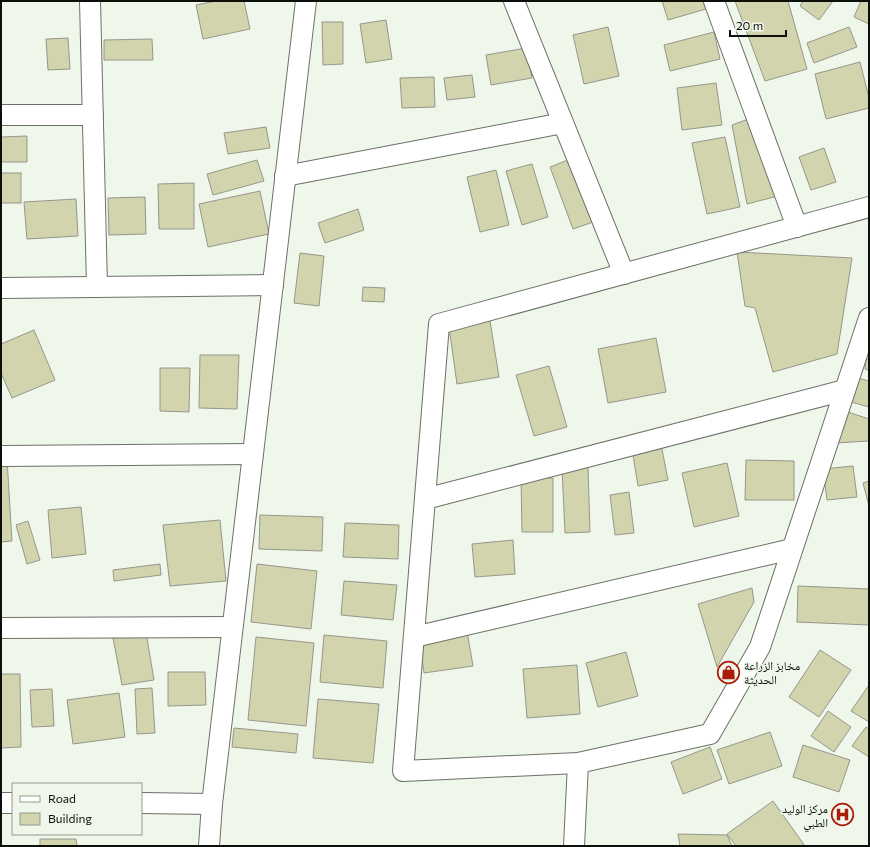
<svg xmlns="http://www.w3.org/2000/svg" width="870" height="847" viewBox="0 0 870 847" font-family="Commissioner,'Noto Naskh Arabic',sans-serif">
	<style>
		.building { fill: #d1d4ac; stroke: #96978b }
		.lines { fill: none; stroke-linecap: round; stroke-linejoin: round }
		.minor-casing { stroke: #6c7167; stroke-width: 22 }
		.minor { stroke: #fff; stroke-width: 20 }
		.labels { text-anchor: middle; dominant-baseline: central; stroke-width: 3.5; stroke-linejoin: round; paint-order: stroke }
		.poi-label { font-size: 12px; fill: #0d0f0b; stroke: #eff6ea; text-anchor: start }
	</style>
	<rect width="100%" height="100%" fill="#eff6ea"/>
	<!-- building -->
	<g class="building">
		<path d="M216 1H244L250 29 203 39 196 5Z"/>
		<path d="M662 1H703L706 9 668 20Z"/>
		<path d="M735 1H788L807 69 765 81Z"/>
		<path d="M803 1H833L819 20 800 6Z"/>
		<path d="M861 1H869V24L854 17Z"/>
		<path d="M386 20 392 59 366 63 360 24Z"/>
		<path d="M322 22H343V64L323 65Z"/>
		<path d="M608 27 619 76 584 84 573 35Z"/>
		<path d="M849 27 857 47 814 63 807 43Z"/>
		<path d="M714 32 720 59 670 71 664 45Z"/>
		<path d="M68 38 70 69 48 70 46 39Z"/>
		<path d="M152 39 153 60H104V40Z"/>
		<path d="M526 48 532 78 491 85 486 55Z"/>
		<path d="M860 62 869 98V108L826 119 815 74Z"/>
		<path d="M472 75 475 97 447 100 444 78Z"/>
		<path d="M434 77 435 107 402 108 400 78Z"/>
		<path d="M716 83 722 125 682 130 677 88Z"/>
		<path d="M751 118 778 196 747 204 732 125Z"/>
		<path d="M266 127 270 148 228 154 224 133Z"/>
		<path d="M27 136V162H1V137Z"/>
		<path d="M725 137 740 207 707 214 692 143Z"/>
		<path d="M824 148 836 182 811 190 799 157Z"/>
		<path d="M573 158 596 221 573 229 550 167Z"/>
		<path d="M257 160 264 181 213 195 207 174Z"/>
		<path d="M532 164 548 217 522 225 506 171Z"/>
		<path d="M496 170 509 225 480 232 467 177Z"/>
		<rect x="1" y="173" width="20" height="30"/>
		<path d="M194 183V229H159L158 184Z"/>
		<path d="M260 191 269 234 208 247 199 204Z"/>
		<path d="M145 197 146 234 109 235 108 198Z"/>
		<path d="M76 199 78 236 27 239 24 202Z"/>
		<path d="M358 209 364 230 325 243 318 223Z"/>
		<path d="M737 252 852 258 837 354 773 372 755 308 745 306Z"/>
		<path d="M300 253 324 256 319 306 294 303Z"/>
		<path d="M363 287 385 288 384 302 362 301Z"/>
		<path d="M490 321 499 377 457 384 449 327Z"/>
		<path d="M34 330 55 380 12 398 1 373V344Z"/>
		<path d="M656 338 666 392 608 403 598 349Z"/>
		<path d="M200 355H239L237 409 199 408Z"/>
		<path d="M866 359 869 360V370L865 369Z"/>
		<path d="M549 366 567 427 534 436 516 375Z"/>
		<path d="M160 368H190L189 412 160 411Z"/>
		<path d="M858 378 869 381V407L851 402Z"/>
		<path d="M848 412 869 419V441L836 443Z"/>
		<path d="M661 444 668 480 638 486 632 449Z"/>
		<path d="M7 459 12 541 1 542V460Z"/>
		<path d="M746 460 794 461V500H745Z"/>
		<path d="M727 463 739 516 694 527 682 473Z"/>
		<path d="M853 466 857 497 827 500 823 469Z"/>
		<path d="M588 467 590 532 565 533 562 468Z"/>
		<path d="M521 478H553V532H522Z"/>
		<path d="M869 481V506L863 483Z"/>
		<path d="M629 492 634 533 615 535 610 495Z"/>
		<path d="M81 507 86 554 52 558 48 510Z"/>
		<path d="M260 515 323 517 322 551 259 549Z"/>
		<path d="M220 520 226 581 170 586 163 525Z"/>
		<path d="M28 521 40 560 27 564 16 525Z"/>
		<path d="M345 523 399 525 398 559 343 557Z"/>
		<path d="M513 540 515 574 475 577 472 544Z"/>
		<path d="M160 564 161 575 114 581 113 570Z"/>
		<path d="M257 564 317 571 311 629 251 622Z"/>
		<path d="M344 581 397 585 393 620 341 615Z"/>
		<path d="M798 586 869 589V625L797 622Z"/>
		<path d="M752 588 754 602 717 667 698 604Z"/>
		<path d="M467 631 473 666 424 673 419 639Z"/>
		<path d="M146 632 154 680 122 685 113 638Z"/>
		<path d="M324 635 387 641 383 688 320 682Z"/>
		<path d="M256 637 314 643 306 726 248 720Z"/>
		<path d="M820 650 851 670 819 717 789 697Z"/>
		<path d="M626 652 638 696 598 707 586 663Z"/>
		<path d="M577 665 580 714 527 718 523 669Z"/>
		<path d="M168 672H205L206 705 168 706Z"/>
		<path d="M1 674H20L21 747 1 748Z"/>
		<path d="M869 685V722L851 711Z"/>
		<path d="M152 688 155 733 137 734 135 689Z"/>
		<path d="M52 689 54 726 32 727 30 690Z"/>
		<path d="M119 693 125 737 73 744 67 700Z"/>
		<path d="M318 699 379 704 373 763 313 758Z"/>
		<path d="M828 711 851 727 834 752 811 736Z"/>
		<path d="M866 727 869 729V757L852 746Z"/>
		<path d="M234 728 298 734 296 753 232 747Z"/>
		<path d="M770 732 782 766 729 784 717 750Z"/>
		<path d="M803 745 850 760 839 792 793 777Z"/>
		<path d="M710 747 722 779 683 794 671 762Z"/>
		<path d="M773 801 805 846H736L727 834Z"/>
		<path d="M678 834 727 835 732 846H680Z"/>
		<path d="M40 839H76L77 846H40Z"/>
	</g>
	<g class="lines">
		<defs>
			<g id="minor">
				<path d="M90 1 97 287"/>
				<path d="M514 1 624 274"/>
				<path d="M714 1 797 227"/>
				<path d="M1 115H93"/>
				<path d="M285 176 563 123"/>
				<path d="M869 207 439 324 403 771 578 763 710 734 760 647 869 318"/>
				<path d="M1 288 273 285"/>
				<path d="M1 456 253 454"/>
				<path d="M425 499 845 390"/>
				<path d="M1 628 232 627"/>
				<path d="M414 637 792 549"/>
				<path d="M1 803H13"/>
				<path d="M141 803 212 804"/>
				<path d="M209 846 212 804 306 1"/>
				<path d="M574 846 578 763"/>
			</g>
		</defs>
		<!-- minor casing -->
		<use href="#minor" class="minor-casing"/>
		<!-- minor -->
		<use href="#minor" class="minor"/>
	</g>
	<!-- icons -->
	<defs>
		<symbol id="shop-ring" viewBox="-11 -11 22 22"><circle r="9.5" fill="#eff6ea" stroke="#ab1c0a" stroke-width="1.5"/><path d="M-5-2.5h2.3a2.7 3.5 0 0 1 5.4 0H5L5.5 6h-11ZM-1.5-2.5h3a1.5 2.3 0 0 0-3 0Z" fill="#ab1c0a"/></symbol>
		<symbol id="hospital-ring" viewBox="-11 -11 22 22"><circle r="9.5" fill="#eff6ea" stroke="#ab1c0a" stroke-width="1.5"/><path d="M-5-5h3v3.5h4V-5h3V5h-3V1.5h-4V5h-3Z" fill="#ab1c0a"/></symbol>
	</defs>
	<g fill-rule="evenodd">
		<use href="#shop-ring" x="716" y="660" width="25" height="25"/>
		<use href="#hospital-ring" x="830" y="802" width="25" height="25"/>
	</g>
	<g class="labels">
		<!-- poi labels -->
		<g class="poi-label">
			<text x="744" y="665">مخابز الزراعة<tspan x="744" dy="14">الحديثة</tspan></text>
			<text x="828" y="808" text-anchor="end">مركز الوليد<tspan x="828" dy="14">الطبي</tspan></text>
		</g>
	</g>
	<!-- border -->
	<rect width="870" height="847" fill="none" stroke="#0d0f0b" stroke-width="4"/>
	<!-- legend -->
	<rect x="12" y="783" width="130" height="52" fill="#eff6ea" stroke="#959a91"/>
	<rect x="20" y="796" width="20" height="6" fill="#ffffff" stroke="#959a91"/>
	<text x="48" y="803" font-size="12" fill="#0d0f0b">Road</text>
	<rect x="20" y="813" width="20" height="12" fill="#d1d4ac" stroke="#959a91"/>
	<text x="48" y="823" font-size="12" fill="#0d0f0b">Building</text>
	<!-- scale -->
	<path d="M730 30v6h56v-6" fill="none" stroke="#0d0f0b" stroke-width="2"/>
	<text x="736" y="30" font-size="12" fill="#0d0f0b" stroke="#eff6ea" stroke-width="3" paint-order="stroke">20 m</text>
</svg>
